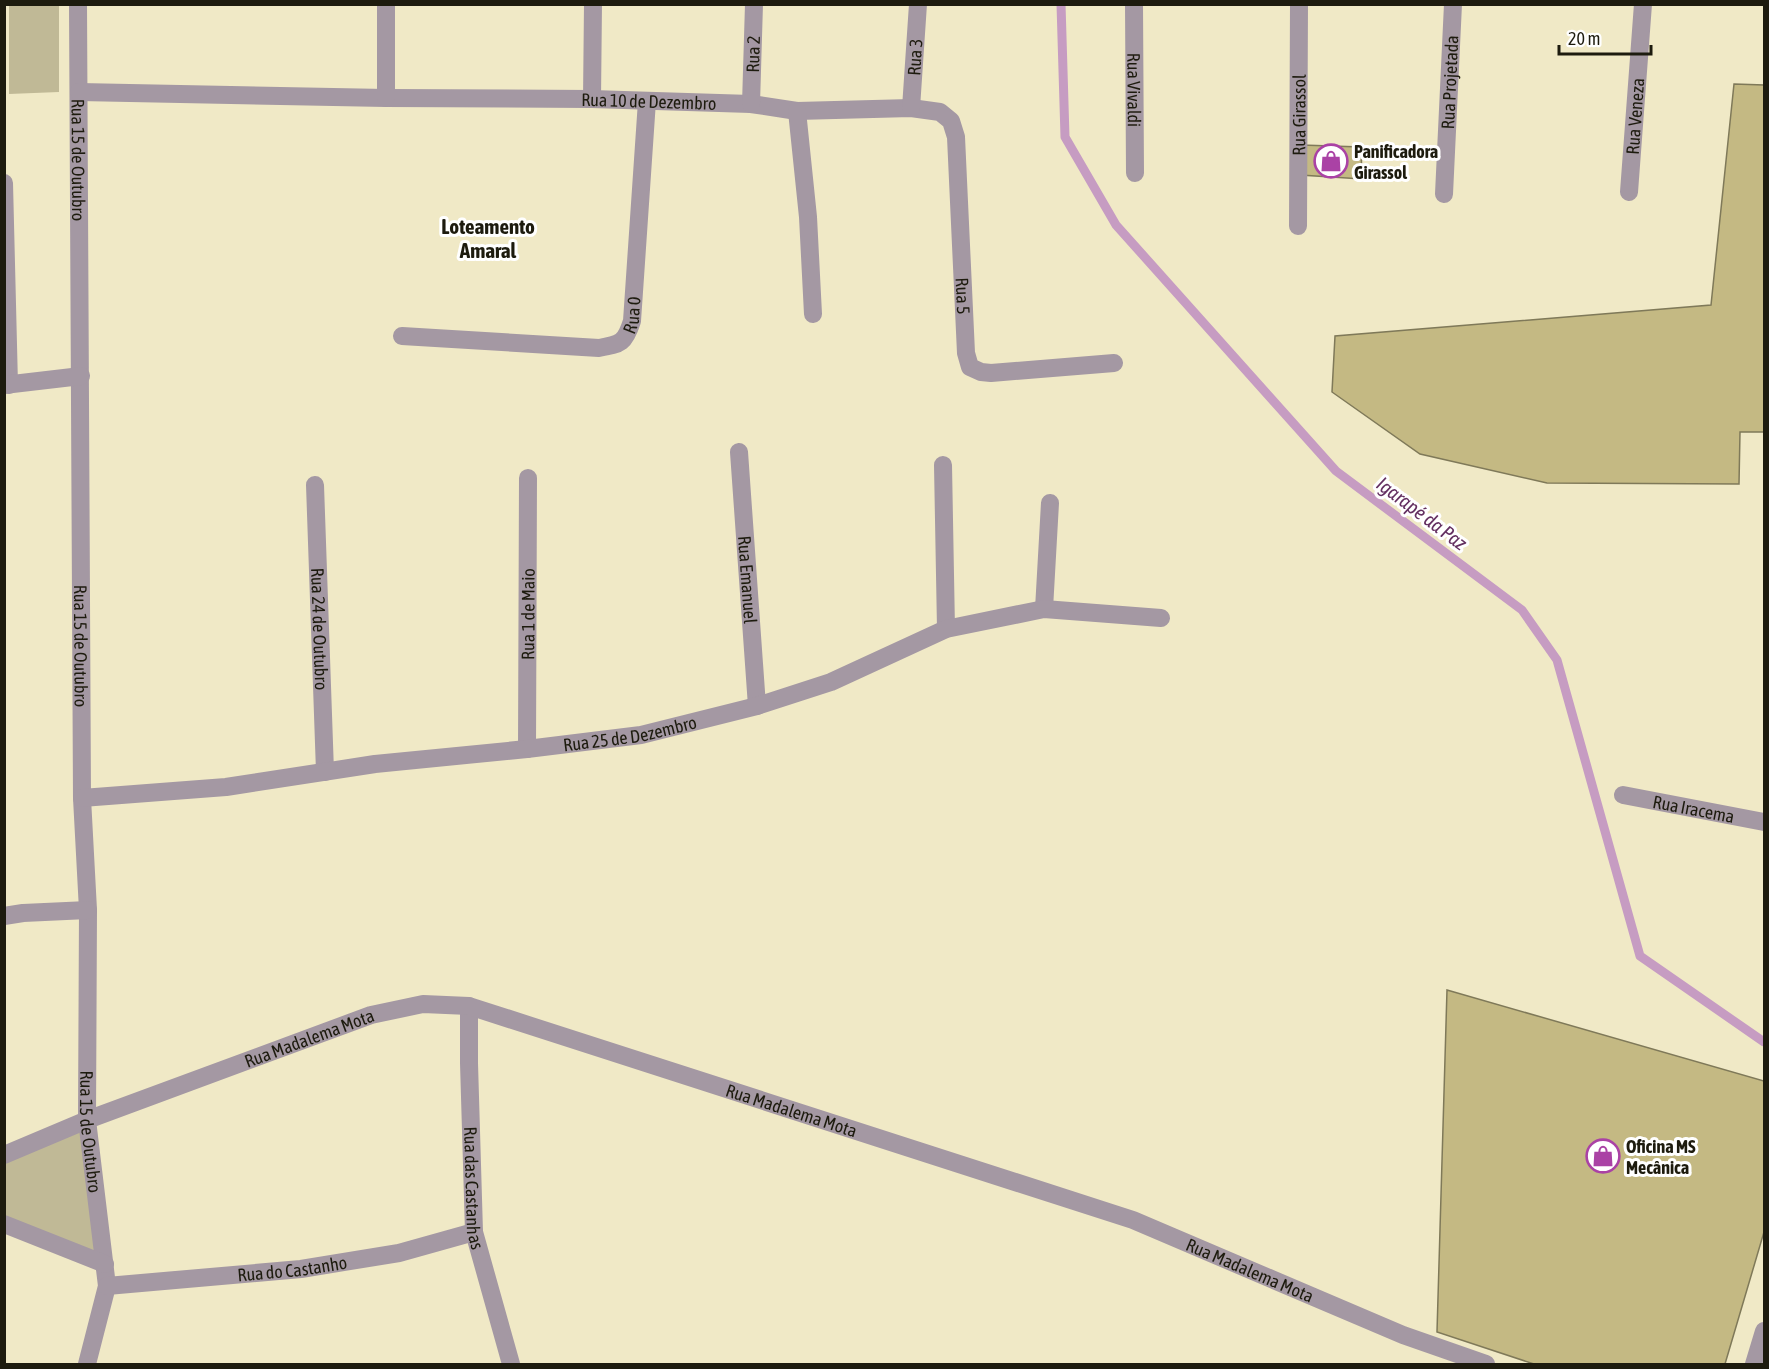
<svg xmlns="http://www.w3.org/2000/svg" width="1769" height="1369" viewBox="0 0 1769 1369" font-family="'Asap Condensed',sans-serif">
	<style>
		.green { fill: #c0b996 }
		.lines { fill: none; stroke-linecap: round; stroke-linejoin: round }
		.stream { stroke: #c69cc2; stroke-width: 9 }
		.building { fill: #c4b983; stroke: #7f7959; stroke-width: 1.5 }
		.minor { stroke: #a498a3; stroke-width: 18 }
		.labels { text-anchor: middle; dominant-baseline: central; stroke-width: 6; stroke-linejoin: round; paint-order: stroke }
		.street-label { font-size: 18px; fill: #1d1b0e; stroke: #fff }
		.poi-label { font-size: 18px; font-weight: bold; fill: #1d1b0e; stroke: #fff; text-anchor: start }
		.water-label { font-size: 20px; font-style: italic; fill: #643061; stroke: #fff }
		.quarter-label { font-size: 21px; font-weight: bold; fill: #1d1b0e; stroke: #fff }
	</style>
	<rect width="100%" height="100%" fill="#f0e9c6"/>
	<!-- green -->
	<g class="green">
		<path d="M9 5H59V92L9 94Z"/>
		<path d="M80 1124 105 1264 5 1224 4 1155Z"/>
	</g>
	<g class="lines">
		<!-- stream -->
		<path class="stream" d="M1061 4 1065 137 1116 225 1336 471 1522 610 1557 660 1640 956 1764 1042"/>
	</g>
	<!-- building -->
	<g class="building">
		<path d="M1734 84 1764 85V432H1740L1739 484 1547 483 1420 454 1332 392 1335 336 1711 305Z"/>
		<path d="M1301 145 1361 147 1362 179 1300 175Z"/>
		<path d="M1447 990 1764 1081V1232L1725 1364H1534L1437 1332Z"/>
	</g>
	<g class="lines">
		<!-- minor -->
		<g class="minor">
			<path id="s1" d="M78 4 82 798 88 910 87 1120 107 1286 87 1364"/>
			<path id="s2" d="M1134 4 1135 173"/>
			<path id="s3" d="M79 92 386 98 592 99 751 104 797 111 911 108 940 112 951 121 956 137 966 353 970 367 981 372 991 373 1114 363"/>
			<path d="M386 98V4"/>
			<path d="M592 99 593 4"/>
			<path id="s4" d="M751 104 754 4"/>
			<path id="s5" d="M911 108 918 4"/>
			<path d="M797 111 808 217 813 314"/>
			<path d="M4 183 9 385"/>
			<path id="s6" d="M1629 192 1643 4"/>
			<path id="s7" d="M1444 194 1453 4"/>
			<path id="s8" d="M1298 226 1299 4"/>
			<path id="s9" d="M402 336 599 348C621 344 625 343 632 321L647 101"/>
			<path d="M4 385 81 376"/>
			<path id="s10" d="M739 452 757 706"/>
			<path d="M943 465 946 629"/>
			<path id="s11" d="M315 485 325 772"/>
			<path d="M1044 609 1050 503"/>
			<path id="s12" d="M527 749 528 478"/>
			<path id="s13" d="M1623 795 1764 822"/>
			<path id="s14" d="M82 798 226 787 375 764 527 749 641 735 757 706 831 682 946 629 1044 609 1161 618"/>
			<path d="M4 916 23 913 88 910"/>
			<path id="s15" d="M469 1006V1063L474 1232 511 1364"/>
			<path id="s16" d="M4 1155 87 1120 371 1015 423 1004 469 1006 1133 1220 1403 1335 1486 1364"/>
			<path d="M4 1224 105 1264"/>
			<path id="s17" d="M107 1286 301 1269 399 1253 474 1232"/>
			<path d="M1754 1364 1764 1331"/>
		</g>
	</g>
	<!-- icons -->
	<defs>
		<symbol id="shop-ring" viewBox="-11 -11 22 22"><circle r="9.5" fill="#fff" stroke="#aa42a5" stroke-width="1.5"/><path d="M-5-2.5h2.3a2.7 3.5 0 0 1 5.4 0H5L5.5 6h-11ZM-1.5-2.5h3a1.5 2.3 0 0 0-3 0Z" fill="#aa42a5"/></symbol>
	</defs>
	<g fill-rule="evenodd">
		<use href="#shop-ring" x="1312" y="142" width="38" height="38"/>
		<use href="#shop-ring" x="1584" y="1137" width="38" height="38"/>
	</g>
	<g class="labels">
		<!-- street labels -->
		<g class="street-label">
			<text stroke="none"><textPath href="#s4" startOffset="50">Rua 2</textPath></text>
			<text stroke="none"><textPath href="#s5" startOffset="51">Rua 3</textPath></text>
			<text stroke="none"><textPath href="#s7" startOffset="112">Rua Projetada</textPath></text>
			<text stroke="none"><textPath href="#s2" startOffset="86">Rua Vivaldi</textPath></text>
			<text stroke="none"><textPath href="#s3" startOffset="570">Rua 10 de Dezembro</textPath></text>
			<text stroke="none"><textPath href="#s8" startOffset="111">Rua Girassol</textPath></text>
			<text stroke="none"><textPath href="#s6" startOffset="76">Rua Veneza</textPath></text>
			<text stroke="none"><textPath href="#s1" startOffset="156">Rua 15 de Outubro</textPath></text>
			<text stroke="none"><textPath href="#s3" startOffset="1052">Rua 5</textPath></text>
			<text stroke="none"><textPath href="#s9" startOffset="250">Rua 0</textPath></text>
			<text stroke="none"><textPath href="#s10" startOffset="128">Rua Emanuel</textPath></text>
			<text stroke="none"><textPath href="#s12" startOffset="135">Rua 1 de Maio</textPath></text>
			<text stroke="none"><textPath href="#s11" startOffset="144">Rua 24 de Outubro</textPath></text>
			<text stroke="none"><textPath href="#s1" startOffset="642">Rua 15 de Outubro</textPath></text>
			<text stroke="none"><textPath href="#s14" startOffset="552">Rua 25 de Dezembro</textPath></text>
			<text stroke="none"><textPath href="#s13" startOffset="72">Rua Iracema</textPath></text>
			<text stroke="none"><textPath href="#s16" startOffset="327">Rua Madalema Mota</textPath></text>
			<text stroke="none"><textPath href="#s16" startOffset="831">Rua Madalema Mota</textPath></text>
			<text stroke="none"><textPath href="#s1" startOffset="1128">Rua 15 de Outubro</textPath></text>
			<text stroke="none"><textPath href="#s15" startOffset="182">Rua das Castanhas</textPath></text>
			<text stroke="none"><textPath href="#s17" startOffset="186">Rua do Castanho</textPath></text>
			<text stroke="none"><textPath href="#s16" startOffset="1317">Rua Madalema Mota</textPath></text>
		</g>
		<!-- poi labels -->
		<g class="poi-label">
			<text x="1354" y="151">Panificadora<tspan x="1354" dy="21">Girassol</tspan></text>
			<text x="1626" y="1146">Oficina MS<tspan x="1626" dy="21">Mecânica</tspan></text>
		</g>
		<!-- water labels -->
		<g class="water-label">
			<text transform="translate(1422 513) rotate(37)">Igarapé da Paz</text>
		</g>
		<!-- quarter labels -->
		<g class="quarter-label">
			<text x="488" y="226">Loteamento<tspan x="488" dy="24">Amaral</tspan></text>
		</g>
	</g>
	<!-- border -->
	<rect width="1769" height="1369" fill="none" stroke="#1d1b0e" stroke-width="12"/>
	<!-- scale -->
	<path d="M1559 45v9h92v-9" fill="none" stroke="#1d1b0e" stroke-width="3"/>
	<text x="1568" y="45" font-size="18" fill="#1d1b0e" stroke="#ffffff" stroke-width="4.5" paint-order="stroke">20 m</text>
</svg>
